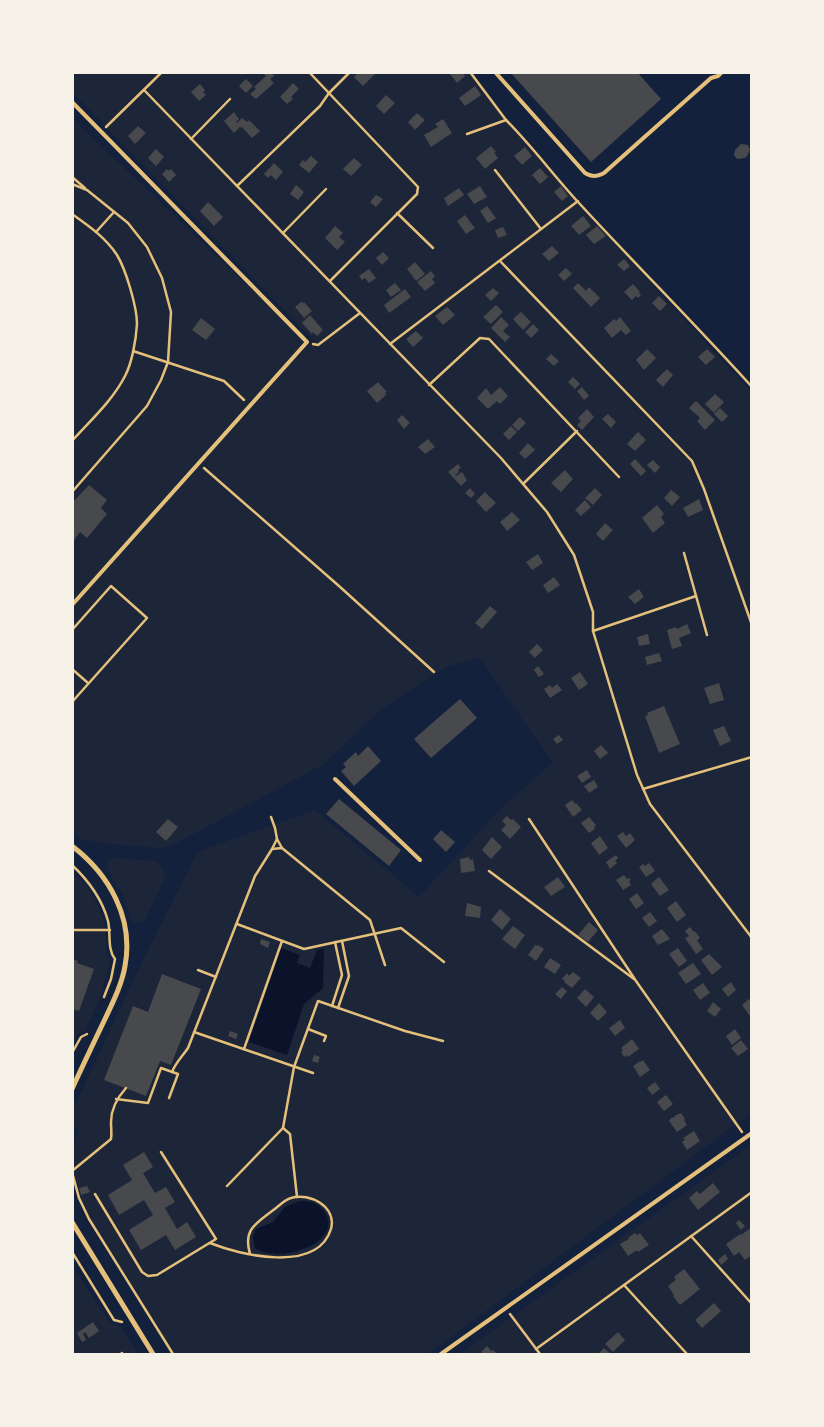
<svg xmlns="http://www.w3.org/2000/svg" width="824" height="1427" viewBox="0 0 824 1427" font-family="'Source Sans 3',sans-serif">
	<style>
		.green { fill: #1d2539 }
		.water { fill: #0b132b }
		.building { fill: #48494c }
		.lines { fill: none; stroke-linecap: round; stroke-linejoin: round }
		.path { stroke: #e5c07b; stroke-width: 2.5 }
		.service { stroke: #e5c07b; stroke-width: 4 }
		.minor { stroke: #e5c07b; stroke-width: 5 }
	</style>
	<rect width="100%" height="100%" fill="#14213d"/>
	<!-- green -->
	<g class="green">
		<path d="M73 73H469L606 234 751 392V1114L736 1124 679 1167 428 1354H174L82 1205 73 1177V1149H74L78 1129 73 1128V1110L139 968 196 855 202 850 315 810 419 897 504 805 553 763 479 657 444 668 378 712 324 764 177 843 166 848H157L102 843 81 839 73 833 72 118 307 342 322 352 318 345 73 93Z"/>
		<path d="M113 858 155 861 160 864 163 868 165 878 146 918C142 923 136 925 131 920L123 895 107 869V863L109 859Z"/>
		<path d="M73 872 89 889 97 903 103 917 106 934V955L111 960 100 998 85 1031 78 1033 73 1046Z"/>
		<path d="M751 1145V1354H460Z"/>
		<path d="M72 1266 111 1324 120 1326 138 1354H73Z"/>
	</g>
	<!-- water -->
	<g class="water">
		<path d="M281 948 300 955 297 963 310 968 317 950 324 949 323 988 304 1004 287 1055 249 1042Z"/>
		<path d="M300 1201C309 1201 318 1202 324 1211 347 1243 277 1265 255 1248L253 1237 256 1229 273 1222 285 1207Z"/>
	</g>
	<!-- building -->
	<g class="building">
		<path d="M265 72H271L274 76 270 79 274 83 256 99 250 94 256 89 254 87 266 76 264 74Z"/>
		<path d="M359 72H377L363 86 354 77Z"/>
		<path d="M452 72H462L465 76 457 83 450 74Z"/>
		<path d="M510 72H637L661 99 591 162Z"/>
		<path d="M246 79 253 86 246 93 239 86Z"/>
		<path d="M293 83 299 89 291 97 293 99 287 104 280 97Z"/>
		<path d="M200 84 205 90 203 92 206 95 199 101 191 92Z"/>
		<path d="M475 86 481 95 465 106 459 98Z"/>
		<path d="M386 95 395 103 384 114 376 106Z"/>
		<path d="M234 112 239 119 236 122 237 123 242 118 247 122 249 120 260 131 252 138 242 127 241 128 240 127 234 133 224 121Z"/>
		<path d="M417 113 425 120 415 130 408 122Z"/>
		<path d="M443 119 452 133 431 147 424 135 438 127 435 124Z"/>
		<path d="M138 126 146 133 135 144 128 136Z"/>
		<path d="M741 144 748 145 750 150 747 156 745 158 737 159 734 155 735 150Z"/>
		<path d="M491 146 496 152 494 153 498 158 485 169 476 158Z"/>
		<path d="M525 147 532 156 522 165 514 156Z"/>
		<path d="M156 149 164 157 156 166 148 158Z"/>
		<path d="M311 156 318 162 309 173 299 165 303 160 305 162Z"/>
		<path d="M354 158 362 165 351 176 343 169Z"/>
		<path d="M274 163 283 172 276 180 271 175 268 178 264 174Z"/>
		<path d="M540 168 548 177 540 184 532 175Z"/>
		<path d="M167 169 169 171 171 169 176 175 169 182 162 174Z"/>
		<path d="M296 185 304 192 298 200 290 194Z"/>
		<path d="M480 186 487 197 474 204 467 194Z"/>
		<path d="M561 186 568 196 562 201 554 192Z"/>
		<path d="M459 188 464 195 448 206 444 198Z"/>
		<path d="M376 195 383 199 376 207 370 202Z"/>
		<path d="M208 202 223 217 214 226 200 211Z"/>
		<path d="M487 206 496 218 488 223 480 211Z"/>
		<path d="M465 215 475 228 466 234 457 221Z"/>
		<path d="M583 216 591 226 579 235 571 226Z"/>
		<path d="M335 226 343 233 339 237 345 242 337 250 325 238Z"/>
		<path d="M597 226 606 236 594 244 586 235Z"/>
		<path d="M503 227 507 235 498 238 495 230Z"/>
		<path d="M552 246 559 253 549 261 542 254Z"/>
		<path d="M383 252 389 258 382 265 376 258Z"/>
		<path d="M624 259 630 266 624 271 617 265Z"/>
		<path d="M415 262 425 274 416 281 407 269Z"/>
		<path d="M566 268 572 274 564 281 558 275Z"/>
		<path d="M369 269 376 278 369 283 365 278 362 280 359 276Z"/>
		<path d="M431 271 435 276 432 279 435 283 425 291 417 282Z"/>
		<path d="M395 283 401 290 391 297 386 290Z"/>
		<path d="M578 283 586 291 589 287 600 298 591 307 573 288Z"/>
		<path d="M633 284 640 292 639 293 641 295 638 298 636 296 632 300 624 292Z"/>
		<path d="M493 288 499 293 491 301 485 295Z"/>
		<path d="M405 289 411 297 389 313 384 305Z"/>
		<path d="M659 296 667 304 660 311 652 303Z"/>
		<path d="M301 302 303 303 304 302 312 311 304 318 295 307Z"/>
		<path d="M496 305 503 312 491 324 483 317Z"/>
		<path d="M447 307 455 315 443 325 435 316Z"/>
		<path d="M521 312 531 322 523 330 513 319Z"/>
		<path d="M310 315 323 330 317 336 313 332 312 334 302 323Z"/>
		<path d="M501 317 509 325 503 331 510 337 505 342 491 328Z"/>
		<path d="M620 317 631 331 626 335 621 330 612 338 604 328 614 319 616 321Z"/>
		<path d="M201 318 215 329 206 340 192 330Z"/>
		<path d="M533 324 539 330 531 338 525 332Z"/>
		<path d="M416 331 423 338 413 347 406 339Z"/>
		<path d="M647 349 656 358 644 370 636 360Z"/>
		<path d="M707 349 715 357 706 365 698 357Z"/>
		<path d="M551 354 559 361 554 366 546 359Z"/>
		<path d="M667 369 673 375 663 387 656 380Z"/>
		<path d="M573 377 580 384 575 389 568 382Z"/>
		<path d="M378 382 387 392 385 393 386 395 377 403 367 391Z"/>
		<path d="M500 387 508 396 500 404 497 401 488 409 477 398 486 388 491 395Z"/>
		<path d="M582 387 589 396 584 400 577 391Z"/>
		<path d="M715 394 724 402 714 413 705 404Z"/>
		<path d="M696 401 715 420 705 430 697 421 700 418 689 408Z"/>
		<path d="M720 408 728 416 722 422 714 414Z"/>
		<path d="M587 409 594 417 582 430 577 425 581 421 578 418Z"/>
		<path d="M608 414 616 422 611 428 602 419Z"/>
		<path d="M402 415 410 423 404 429 397 420Z"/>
		<path d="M520 417 526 423 518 431 512 425Z"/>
		<path d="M511 426 517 432 509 440 503 434Z"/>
		<path d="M638 432 646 440 635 451 627 444Z"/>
		<path d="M428 439 435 447 425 454 418 447Z"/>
		<path d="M528 443 535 450 525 459 519 453Z"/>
		<path d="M635 459 646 471 641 476 630 464Z"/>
		<path d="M653 460 660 467 655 473 647 465Z"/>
		<path d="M458 464 461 468 458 470 459 472 455 475 456 476 462 472 467 480 461 486 448 472Z"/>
		<path d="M565 470 573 479 561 492 551 483Z"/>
		<path d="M89 485 107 500 101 508 107 514 87 538 80 532 74 540 72 538V503Z"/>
		<path d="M470 488 475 494 471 498 465 493Z"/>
		<path d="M595 488 602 495 593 505 585 498Z"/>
		<path d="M671 490 680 497 672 506 664 498Z"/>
		<path d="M485 492 496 503 486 512 476 501Z"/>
		<path d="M699 499 703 510 688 517 683 508Z"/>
		<path d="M585 500 591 507 581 516 575 510Z"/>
		<path d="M657 505 664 514 661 517 665 523 653 533 642 518Z"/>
		<path d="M512 512 520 520 507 531 500 522Z"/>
		<path d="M605 523 613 530 603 541 596 534Z"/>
		<path d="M538 554 543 563 532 570 526 562Z"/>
		<path d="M554 577 560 585 548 593 543 585Z"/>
		<path d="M639 589 644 597 635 604 628 597Z"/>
		<path d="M490 606 497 612 482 629 475 623Z"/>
		<path d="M687 624 691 633 679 638 682 646 672 649 667 630 676 627 677 629Z"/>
		<path d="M648 634 650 644 639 646 637 637Z"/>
		<path d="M537 644 543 650 535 658 529 652Z"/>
		<path d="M659 653 662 661 647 665 645 657Z"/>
		<path d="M538 666 544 674 539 677 534 670Z"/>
		<path d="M580 672 588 684 579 690 571 678Z"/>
		<path d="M719 683 724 700 710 704 704 688Z"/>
		<path d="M557 684 562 690 550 698 544 689 550 685 552 688Z"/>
		<path d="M460 699 477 718 431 758 414 739Z"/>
		<path d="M664 706 680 744 659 753 645 716 648 715 647 713Z"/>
		<path d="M724 726 731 741 720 746 713 730Z"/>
		<path d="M559 735 563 740 557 744 553 739Z"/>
		<path d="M601 745 608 753 600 759 594 751Z"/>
		<path d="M368 746 381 761 354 786 341 771 346 767 343 764 356 752 358 756Z"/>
		<path d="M587 770 591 777 582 783 577 776Z"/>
		<path d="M594 780 598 787 589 793 584 786Z"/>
		<path d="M339 799 401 850 389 866 326 814Z"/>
		<path d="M572 800 575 804 576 803 582 810 573 817 565 805Z"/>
		<path d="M507 816 511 820 513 819 521 827 510 839 501 830 506 825 502 821Z"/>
		<path d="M589 817 596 825 594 827 595 829 589 833 581 823Z"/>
		<path d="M168 819 178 827 166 841 156 832Z"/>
		<path d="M441 830 455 842 446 852 433 839Z"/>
		<path d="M623 832 626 836 630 833 635 840 626 848 617 836Z"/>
		<path d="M600 836 608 848 599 855 591 843Z"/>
		<path d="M492 837 502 847 491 859 482 850Z"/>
		<path d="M616 855 618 858 615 861 617 863 610 869 606 862Z"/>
		<path d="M469 857 470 860 473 859 475 871 461 873 460 859Z"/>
		<path d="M649 863 655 871 646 877 639 867 643 864 645 866Z"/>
		<path d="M624 875 627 879 629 878 631 880 629 881 631 885 623 890 616 880Z"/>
		<path d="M558 877 565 887 551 896 544 887Z"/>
		<path d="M659 877 669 890 660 896 651 884Z"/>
		<path d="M637 893 644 903 636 909 629 899Z"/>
		<path d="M676 901 686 915 677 922 667 908Z"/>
		<path d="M467 903 481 907 480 918 465 916Z"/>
		<path d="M500 909 511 919 502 930 491 920Z"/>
		<path d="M650 912 657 921 649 927 642 918Z"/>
		<path d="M589 922 598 930 588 942 578 935Z"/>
		<path d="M513 926 525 935 515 949 502 939Z"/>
		<path d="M690 927 694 932 695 931 700 938 697 940 703 949 696 954 685 938 689 936 685 931Z"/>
		<path d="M662 929 670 939 658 945 652 936Z"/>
		<path d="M261 939 270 942 268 948 260 944Z"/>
		<path d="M535 945 537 946 538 945 544 949 536 961 528 955Z"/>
		<path d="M678 948 687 961 679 967 669 954Z"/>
		<path d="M709 954 722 967 712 975 701 960Z"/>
		<path d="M550 958 561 965 555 974 544 967Z"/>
		<path d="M72 959 78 961 77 963 94 969 79 1011 72 1009Z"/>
		<path d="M693 963 701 974 686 984 678 973Z"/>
		<path d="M573 972 581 978 572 988 564 982 565 981 562 979 567 973 569 976Z"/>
		<path d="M162 974 201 989 171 1065 160 1061 146 1096 104 1080 133 1006 148 1012Z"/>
		<path d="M731 982 736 990 728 997 722 989Z"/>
		<path d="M703 983 710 993 700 1000 693 990Z"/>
		<path d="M562 987 567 991 561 999 555 994Z"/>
		<path d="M585 989 594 997 586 1007 577 998Z"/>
		<path d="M749 999 752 1002V1015L750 1016 742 1005Z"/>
		<path d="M713 1002 721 1009 715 1017 707 1011Z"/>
		<path d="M599 1003 607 1012 598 1021 590 1013Z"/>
		<path d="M620 1020 625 1028 615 1036 609 1028Z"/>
		<path d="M735 1029 741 1038 732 1045 726 1036Z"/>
		<path d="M230 1031 238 1034 236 1039 228 1036Z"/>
		<path d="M632 1039 639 1049 628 1057 627 1055 624 1057 621 1052 623 1050 621 1048Z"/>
		<path d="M741 1040 748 1049 738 1056 731 1048Z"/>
		<path d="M314 1055 320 1057 318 1063 312 1061Z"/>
		<path d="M643 1060 650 1070 640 1077 633 1066 640 1061 641 1062Z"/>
		<path d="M655 1082 660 1089 652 1095 647 1088Z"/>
		<path d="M666 1095 673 1104 664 1111 657 1102Z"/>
		<path d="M681 1113 685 1119 684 1120 687 1125 677 1132 669 1121 672 1117 673 1118 675 1117 674 1116Z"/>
		<path d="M694 1131 700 1141 687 1150 682 1142 685 1140 683 1138Z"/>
		<path d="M144 1152 153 1167 143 1173 155 1193 166 1187 175 1202 165 1208 177 1229 187 1222 196 1237 175 1250 166 1235 141 1250 129 1230 153 1215 144 1200 119 1215 108 1195 132 1180 123 1165Z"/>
		<path d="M713 1183 720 1192 698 1210 689 1198 697 1191 700 1194Z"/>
		<path d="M87 1186 90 1192 81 1195 79 1188Z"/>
		<path d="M739 1220 745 1226 741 1230 736 1223Z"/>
		<path d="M752 1227V1255L745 1260 739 1252 734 1256 726 1244 740 1234 741 1235Z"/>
		<path d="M635 1233 637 1235 640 1233 649 1245 638 1252 637 1250 628 1256 620 1244 629 1239 628 1238Z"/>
		<path d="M725 1254 728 1259 721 1265 718 1260Z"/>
		<path d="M684 1269 700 1289 680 1305 673 1296 674 1295 668 1286 676 1280 674 1277Z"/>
		<path d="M714 1303 721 1311 702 1328 695 1320Z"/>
		<path d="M93 1322 99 1331 89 1338 85 1332 83 1334 86 1340 82 1342 77 1333Z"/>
		<path d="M618 1332 625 1340 613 1352 605 1344Z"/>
		<path d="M487 1346 491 1351 493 1350 497 1354H484L481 1352Z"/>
		<path d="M604 1348 611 1354H598Z"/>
	</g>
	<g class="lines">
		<!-- path -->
		<g class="path">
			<path d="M309 72 418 187 417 194 330 281"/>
			<path d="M470 72 506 120"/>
			<path d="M750 72 752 74"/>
			<path d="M144 90 501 458 547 512 574 555 593 612V631L637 775 650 804 752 938"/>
			<path d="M106 127 162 72"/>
			<path d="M467 134 506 120C532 146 554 176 579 203 636 265 695 324 752 387"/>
			<path d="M191 139 230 99"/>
			<path d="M495 170 541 229"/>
			<path d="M72 177 85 188"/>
			<path d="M72 184 87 190 128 223 147 247 162 278 171 312 168 362 161 380 147 406 72 492"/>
			<path d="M237 186 320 106 329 93 350 72"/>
			<path d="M397 213 433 248"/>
			<path d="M72 214C89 226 106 238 117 255 126 270 137 307 137 324 136 340 132 363 125 376 113 400 90 421 72 441"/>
			<path d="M96 232 114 212"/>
			<path d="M283 233 326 189"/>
			<path d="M500 261 692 461 704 489 752 625"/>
			<path d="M313 344 318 345 360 313"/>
			<path d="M390 344 578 201"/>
			<path d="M133 351 224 381 244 400"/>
			<path d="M429 385 480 338 489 339 619 477"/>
			<path d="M204 468 339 586 434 672"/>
			<path d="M523 484 577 431"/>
			<path d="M684 553 707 635"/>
			<path d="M72 630 111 586 147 618 72 702"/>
			<path d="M593 631 696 596"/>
			<path d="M72 669 88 683"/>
			<path d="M643 789 752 757"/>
			<path d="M271 817 275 828 277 839"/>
			<path d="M529 819 636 981 742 1132"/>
			<path d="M272 849 277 839 282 848"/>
			<path d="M72 865C89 881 102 899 108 921 111 934 107 949 115 959L111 979 104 997"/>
			<path d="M489 871 634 979"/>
			<path d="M237 924 304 949 401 928 444 962"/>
			<path d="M72 930H110"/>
			<path d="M198 970 216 977"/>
			<path d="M332 1006 342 975 335 942"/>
			<path d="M338 1008 349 976 342 941"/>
			<path d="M308 1029 326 1036 324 1041"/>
			<path d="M194 1032 313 1073"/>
			<path d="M244 1049 282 941"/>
			<path d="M72 1053 81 1037 87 1034"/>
			<path d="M172 1072C176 1062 182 1057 188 1048L255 876 272 849 282 848 370 920 385 965"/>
			<path d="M116 1099 148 1103 161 1068 178 1074 169 1098"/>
			<path d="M283 1128 290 1134 297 1197"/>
			<path d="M72 1171 111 1139C112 1133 111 1129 111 1122 111 1108 117 1098 126 1088"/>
			<path d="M72 1172 79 1198 89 1219 173 1354"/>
			<path d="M227 1186 283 1128 294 1067 318 1001 405 1031 443 1041"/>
			<path d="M95 1194 142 1272 148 1276 157 1275 216 1239 161 1152"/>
			<path d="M691 1236 752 1304"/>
			<path d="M210 1243C240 1255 317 1274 331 1229 337 1207 310 1192 291 1198 284 1200 278 1207 272 1211 255 1224 243 1230 250 1254"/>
			<path d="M72 1252 114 1320 122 1322"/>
			<path d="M624 1285 687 1354"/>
			<path d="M510 1314 540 1354"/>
			<path d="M536 1349 752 1192"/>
			<path d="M121 1354 122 1353"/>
		</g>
		<!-- service -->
		<g class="service">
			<path d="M495 72 585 173C592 177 596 177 604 173L711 78 718 76 722 72"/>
			<path d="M72 102 307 342 72 605"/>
			<path d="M335 779 420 860"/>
			<path d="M441 1354 752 1133"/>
		</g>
		<!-- minor -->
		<g class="minor">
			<path d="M72 846C109 874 134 918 125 966 122 984 113 1002 105 1019 94 1042 83 1065 72 1089"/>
			<path d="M72 1222 153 1354"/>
		</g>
	</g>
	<!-- border -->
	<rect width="824" height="1427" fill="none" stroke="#f6f1e7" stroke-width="148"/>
</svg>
